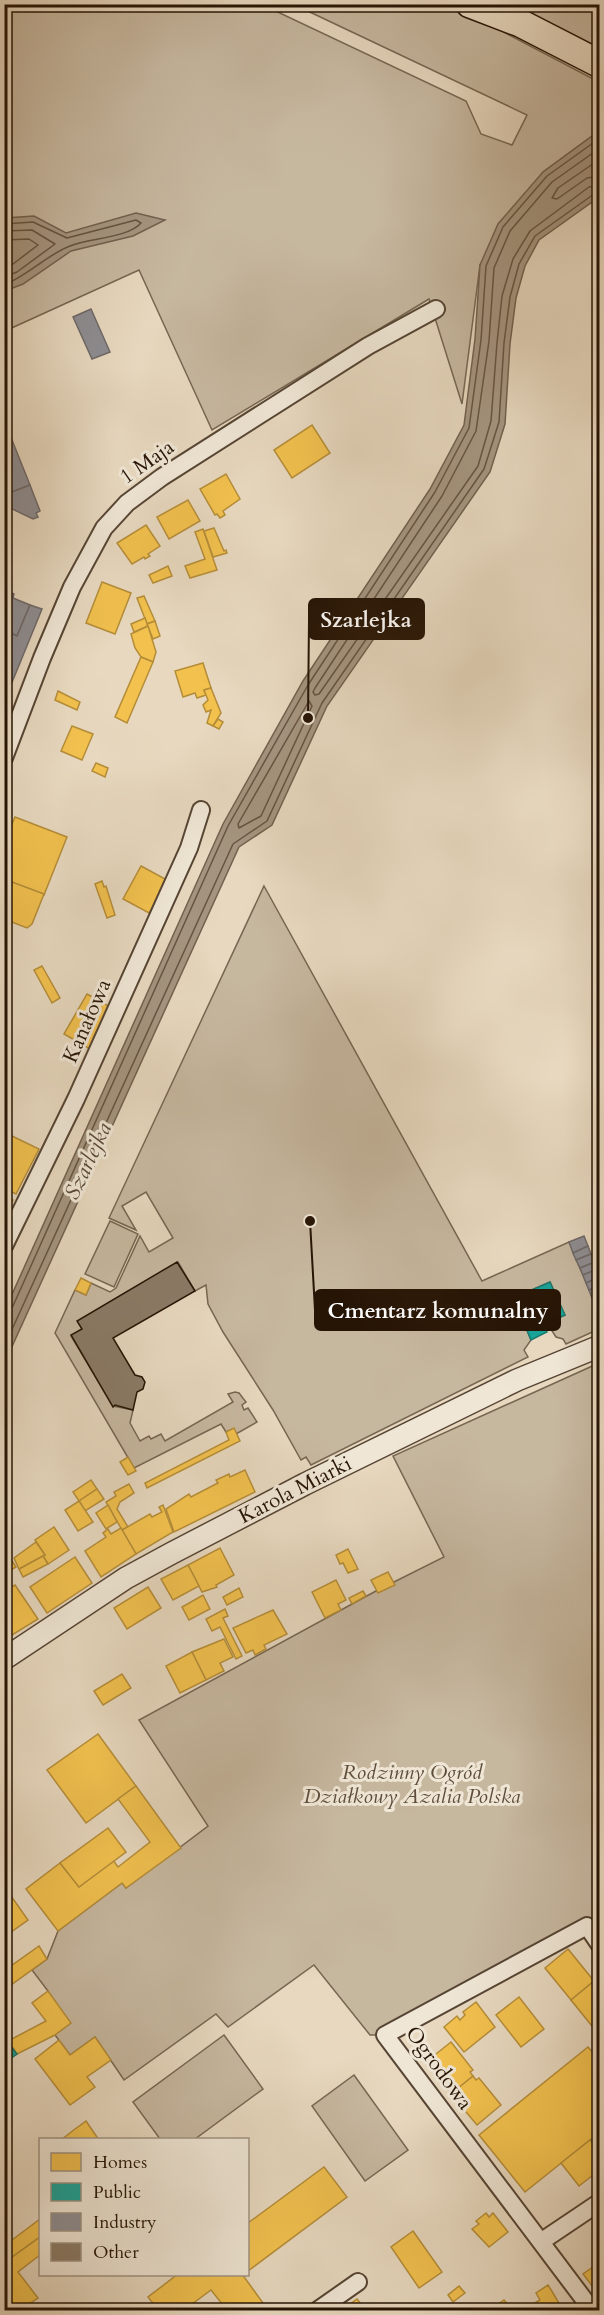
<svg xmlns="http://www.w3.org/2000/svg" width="604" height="2315" viewBox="0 0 604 2315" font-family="Cardo,serif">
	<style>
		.green { fill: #c6b79f; stroke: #766652; stroke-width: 1.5 }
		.water { fill: #a59580; stroke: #72614f; stroke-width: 1.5 }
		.homes { fill: #f2c14e; stroke: #b58d38; stroke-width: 1.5 }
		.public { fill: #17a398; stroke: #1c786c; stroke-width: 1.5 }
		.industry { fill: #8d8d92; stroke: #6e6968; stroke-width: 1.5 }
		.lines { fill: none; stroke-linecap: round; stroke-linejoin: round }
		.shore { stroke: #665442; stroke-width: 1.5 }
		.building { fill: #8a7a66; stroke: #261405; stroke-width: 1.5 }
		.minor-casing { stroke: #564534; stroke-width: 20 }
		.tertiary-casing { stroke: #564534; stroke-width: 24 }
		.primary-casing { stroke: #261405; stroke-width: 30 }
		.minor { stroke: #efe6d5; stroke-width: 16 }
		.tertiary { stroke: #efe6d5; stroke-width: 21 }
		.primary { stroke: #e7d8bf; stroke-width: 27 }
		.labels { text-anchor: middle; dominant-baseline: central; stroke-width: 6; stroke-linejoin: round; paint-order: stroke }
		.street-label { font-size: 21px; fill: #261405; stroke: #efe6d5 }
		.park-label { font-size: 21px; font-style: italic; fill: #5e4d3b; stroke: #efe6d5 }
		.water-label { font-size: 22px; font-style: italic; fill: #594836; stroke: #efe6d5 }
		.leader { fill: none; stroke: #261405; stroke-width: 2 }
		.callout-dot { fill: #261405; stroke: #efe6d5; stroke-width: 2 }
		.callout { fill: #261405; stroke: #261405; stroke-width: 2 }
		.callout-label { font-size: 22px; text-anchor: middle; font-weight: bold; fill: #fff }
	</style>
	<rect width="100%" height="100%" fill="#e7d8bf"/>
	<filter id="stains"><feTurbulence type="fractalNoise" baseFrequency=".00333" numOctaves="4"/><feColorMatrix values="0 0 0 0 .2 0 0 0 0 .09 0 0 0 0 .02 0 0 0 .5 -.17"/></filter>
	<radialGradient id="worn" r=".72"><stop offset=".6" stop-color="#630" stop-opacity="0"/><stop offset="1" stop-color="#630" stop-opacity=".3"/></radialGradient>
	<!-- green -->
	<g class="green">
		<path d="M4 5H263L466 101 481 134 512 145 527 115 295 5H452L599 82V131L543 172 480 265 462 404 429 299 212 430 139 270 5 331Z"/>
		<path d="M512 5H599V51L544 24Z"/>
		<path d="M264 886 482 1281 569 1242 600 1316 599 1329 566 1344 563 1339 556 1337 547 1323 565 1315 550 1282 514 1298 531 1340 524 1350 528 1357 311 1465 306 1457 301 1460 273 1410 223 1332 208 1304 206 1285 195 1291 178 1262 78 1321 82 1329 71 1336 113 1406 133 1410 130 1423 140 1441 149 1436 151 1439 161 1434 165 1441 233 1402 228 1394 235 1392 239 1393 246 1402 242 1405 244 1410 248 1408 257 1422 236 1434 233 1429 226 1432 221 1424 134 1468 55 1333 75 1290 86 1295 91 1283 110 1292 116 1288 140 1236 149 1252 173 1238 146 1192 122 1206 136 1230 109 1218Z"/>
		<path d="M110 1221 138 1234 114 1287 85 1274Z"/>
		<path d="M599 1363V1945L587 1927 385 2035H370L314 1965 228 2027 216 2014 124 2080 95 2037 70 2055 55 2035 48 1991 32 1970 47 1959 58 1931 122 1883 126 1888 208 1826 139 1720 376 1591 444 1557 393 1456Z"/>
		<path d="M224 2035 263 2089 195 2139H160L133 2102Z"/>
		<path d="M354 2075 408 2150 365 2181 312 2106Z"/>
	</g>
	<!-- water -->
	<g class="water">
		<path d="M599 131V197L539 240 525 266 516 298 510 344 505 424 490 472 327 706 272 825 239 847 5 1362V1310L223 824 303 681 430 489 464 425 475 339 480 265 498 224 543 172Z"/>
		<path d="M136 213 165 220 133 236 71 251 23 284 5 291V218L34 216 66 233Z"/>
	</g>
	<!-- homes -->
	<g class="homes">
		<path d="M312 425 330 453 292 478 274 450Z"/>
		<path d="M226 474 240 499 223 511 225 515 220 518 217 514 215 515 200 489Z"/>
		<path d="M188 500 200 521 169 539 157 517Z"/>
		<path d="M146 525 160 546 148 554 150 556 145 559 144 557 132 564 117 543Z"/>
		<path d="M214 528 224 551 226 550 227 553 213 557 204 531Z"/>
		<path d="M203 529 217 570 190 578 185 566 205 559 195 532Z"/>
		<path d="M168 566 172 576 153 583 149 575Z"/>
		<path d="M102 582 131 593 115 634 86 623Z"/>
		<path d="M144 596 155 621 147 624 137 598Z"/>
		<path d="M145 618 148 626 134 632 131 624Z"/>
		<path d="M155 621 160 636 153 639 147 624Z"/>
		<path d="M148 626 156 652 153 662 141 657 135 648 131 634Z"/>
		<path d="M141 657 153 662 127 723 115 717Z"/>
		<path d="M203 663 211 688 204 690 206 695 197 698 195 693 183 697 175 671Z"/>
		<path d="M211 688 221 713 213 726 207 723 211 710 206 712 203 705 208 700 204 690Z"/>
		<path d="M58 691 80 702 77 710 55 700Z"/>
		<path d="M218 719 223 722 219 729 213 726Z"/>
		<path d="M72 726 93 734 82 760 61 751Z"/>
		<path d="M96 763 108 768 105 777 92 771Z"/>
		<path d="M15 817 67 837 44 895 4 879V843Z"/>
		<path d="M141 866 167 880 149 913 123 899Z"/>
		<path d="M4 879 44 894 32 924 27 928 4 919Z"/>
		<path d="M102 881 104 887 106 886 115 915 107 918 95 884Z"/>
		<path d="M42 966 60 998 52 1003 34 970Z"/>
		<path d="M87 994 114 1009 90 1049 64 1034Z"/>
		<path d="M12 1136 39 1149 16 1194 4 1188V1150Z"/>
		<path d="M4 1196 13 1200 4 1218Z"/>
		<path d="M81 1278 91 1283 86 1295 75 1290Z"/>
		<path d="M234 1428 240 1441 147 1488 145 1483 229 1440 226 1432Z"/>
		<path d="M128 1457 136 1471 128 1475 120 1462Z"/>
		<path d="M245 1470 255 1492 174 1532 166 1509 189 1494 191 1497 218 1483 216 1480 229 1474 230 1477Z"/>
		<path d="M91 1480 97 1489 79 1501 73 1492Z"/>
		<path d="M129 1484 134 1493 120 1502 117 1509 128 1527 122 1530 106 1502 116 1496 114 1492Z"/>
		<path d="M97 1489 104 1499 85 1511 79 1501Z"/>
		<path d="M79 1501 93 1522 78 1531 65 1510Z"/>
		<path d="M108 1505 117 1522 106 1529 96 1513Z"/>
		<path d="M163 1505 173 1532 136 1554 122 1530 150 1514 152 1517 162 1512 159 1507Z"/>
		<path d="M54 1527 69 1550 48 1564 43 1556 45 1555 35 1540Z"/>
		<path d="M121 1528 136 1554 101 1577 85 1551 106 1537 103 1533 108 1529 111 1534Z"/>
		<path d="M36 1542 45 1555 19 1569 14 1558Z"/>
		<path d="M4 1548 16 1567 4 1574Z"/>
		<path d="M220 1548 234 1575 216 1585 217 1587 202 1592 188 1565Z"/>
		<path d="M348 1549 358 1569 348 1573 343 1563 340 1564 336 1555Z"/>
		<path d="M43 1556 48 1564 23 1577 19 1569Z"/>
		<path d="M75 1557 92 1583 47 1613 30 1587Z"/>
		<path d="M188 1565 199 1586 173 1600 161 1579Z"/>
		<path d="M388 1572 395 1585 378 1593 371 1580Z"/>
		<path d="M336 1580 346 1600 338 1604 341 1610 325 1618 312 1592Z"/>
		<path d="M15 1585 38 1619 4 1640V1591Z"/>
		<path d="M148 1587 161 1608 127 1629 114 1608Z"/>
		<path d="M239 1588 243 1597 227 1605 223 1597Z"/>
		<path d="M363 1591 366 1596 352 1604 349 1598Z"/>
		<path d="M203 1595 210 1609 189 1620 182 1607Z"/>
		<path d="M225 1609 228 1616 223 1618 242 1656 236 1659 220 1627 212 1631 206 1619Z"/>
		<path d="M273 1610 287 1634 264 1645 266 1649 255 1655 253 1650 246 1653 233 1628Z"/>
		<path d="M224 1639 233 1657 220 1663 224 1671 206 1680 192 1652Z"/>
		<path d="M192 1652 206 1680 180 1693 166 1666Z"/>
		<path d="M122 1674 131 1688 103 1705 94 1691Z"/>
		<path d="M98 1734 136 1786 86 1823 47 1770Z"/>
		<path d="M136 1786 181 1848 126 1888 122 1883 58 1931 26 1889 60 1863 79 1887 113 1860 118 1867 150 1842 118 1799Z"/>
		<path d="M108 1828 126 1852 79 1887 60 1863Z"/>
		<path d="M4 1886 28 1920 4 1937Z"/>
		<path d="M39 1946 47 1959 4 1990V1971Z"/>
		<path d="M568 1949 594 1981 571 2000 545 1968Z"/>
		<path d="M594 1981 600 1988V2029L596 2031 571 2000Z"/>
		<path d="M48 1991 71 2023 55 2035 17 2054 8 2041 46 2021 32 2003Z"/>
		<path d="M519 1997 544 2029 521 2047 496 2015Z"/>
		<path d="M476 2002 495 2027 464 2052 444 2027 457 2016 460 2020 465 2015 463 2012Z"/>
		<path d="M95 2037 111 2060 87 2077 95 2087 70 2105 35 2059 59 2040 70 2055Z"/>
		<path d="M451 2042 473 2070 470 2072 473 2076 451 2094 426 2062Z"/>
		<path d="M588 2047 600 2061V2132L525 2192 479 2135Z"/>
		<path d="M473 2076 476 2080 479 2078 501 2105 477 2125 451 2094Z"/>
		<path d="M86 2121 99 2140H61L75 2129Z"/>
		<path d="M600 2132V2151L590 2140Z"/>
		<path d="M590 2140 600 2151V2172H597L579 2186 561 2163Z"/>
		<path d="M324 2167 347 2197 248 2271V2223Z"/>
		<path d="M486 2213 489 2217 493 2213 508 2232 489 2247 472 2229 479 2224 476 2221Z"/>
		<path d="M40 2219V2237L4 2263V2246Z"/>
		<path d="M413 2231 442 2272 419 2288 391 2247Z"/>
		<path d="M40 2237V2255L18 2272 38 2298 20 2310H5L4 2263Z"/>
		<path d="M593 2267 598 2273 600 2272V2296L583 2274Z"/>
		<path d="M178 2274H242L268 2310H227L211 2290 184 2310H158L148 2297Z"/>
		<path d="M548 2285 553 2293 563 2310H537L533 2304 540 2300 536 2293Z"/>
		<path d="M459 2286 465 2293 453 2302 448 2295Z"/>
		<path d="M357 2299 366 2310H342Z"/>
		<path d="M504 2300 510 2307 506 2310H490Z"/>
	</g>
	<!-- public -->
	<g class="public">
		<path d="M550 1282 565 1315 544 1324 547 1332 531 1340 513 1298Z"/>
		<path d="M4 2037 17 2054 4 2063Z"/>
	</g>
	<!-- industry -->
	<g class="industry">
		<path d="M91 309 110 352 92 359 73 317Z"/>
		<path d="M10 435 30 485 4 495V438Z"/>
		<path d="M30 485 40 511 36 513 38 517 33 519 4 505V495Z"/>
		<path d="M4 586 11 588 9 592 14 594 13 598 30 605 17 636 4 630Z"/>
		<path d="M30 605 42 609 4 702V630L17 636Z"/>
		<path d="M584 1236 588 1246 573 1253 569 1242Z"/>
		<path d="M588 1246 591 1254 576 1260 573 1253Z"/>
		<path d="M591 1254 595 1262 580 1268 576 1260Z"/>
		<path d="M595 1262 598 1269 583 1275 580 1268Z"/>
		<path d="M598 1269 600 1277 586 1283 583 1275Z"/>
		<path d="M600 1277V1286L589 1290 586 1283Z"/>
		<path d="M600 1286V1295L592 1298 589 1290Z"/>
	</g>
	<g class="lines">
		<!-- shore -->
		<g class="shore">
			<path d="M600 148 552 182 510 231 494 268 489 341 476 431 442 496 315 688 313 692 315 695 319 694 478 466 491 421 497 343 502 296 513 259 530 231 589 187 600 185"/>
			<path d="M600 159 558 188 552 198 557 199 587 178 600 176"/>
			<path d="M4 224 33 222 67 238 136 220 141 223C128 238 89 238 70 246 48 254 29 275 4 285"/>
			<path d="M4 231 32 230 55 244 17 272 4 277"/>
			<path d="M4 240 29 239 38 245 13 264 4 267"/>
			<path d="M309 701 312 706 261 816 239 828 238 824Z"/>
			<path d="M4 1310 10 1309 13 1306 228 826 308 685 435 492 469 428 481 340 486 266 503 227 547 176 600 138"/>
			<path d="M4 1347 233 844 267 821 322 703 484 469 499 422 504 343 510 297 519 264 535 236 594 194 600 192"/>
		</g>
	</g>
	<!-- building -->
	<path class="building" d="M177 1262 195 1291 113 1338 135 1375 142 1377 145 1382 143 1389 137 1392 133 1410 115 1405 113 1407 71 1335 82 1329 77 1321Z"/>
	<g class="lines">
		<defs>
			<g id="minor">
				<path d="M4 758 42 658 72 587 104 528 127 503 162 477 368 346 436 309"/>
				<path d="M4 1246 76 1099 189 848 201 810"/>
				<path d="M542 2241 600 2202"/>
				<path d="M318 2310 358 2282"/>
				<path d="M592 2310 385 2035 587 1926 600 1945"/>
			</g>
			<path id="tertiary" d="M4 1659 126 1578 172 1553 305 1484 517 1380 600 1346"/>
			<path id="primary" d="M470 4 520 23 600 64"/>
		</defs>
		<!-- minor casing -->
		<use href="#minor" class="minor-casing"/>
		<!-- tertiary casing -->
		<use href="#tertiary" class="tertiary-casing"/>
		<!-- primary casing -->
		<use href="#primary" class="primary-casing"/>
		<!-- minor -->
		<use href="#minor" class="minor"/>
		<!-- tertiary -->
		<use href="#tertiary" class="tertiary"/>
		<!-- primary -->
		<use href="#primary" class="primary"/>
	</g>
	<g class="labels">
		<!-- street labels -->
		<g class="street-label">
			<text transform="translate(147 462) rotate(-35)">1 Maja</text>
			<text transform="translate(87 1021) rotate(-66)">Kanałowa</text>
			<text transform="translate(295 1490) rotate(-27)">Karola Miarki</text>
			<text transform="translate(439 2068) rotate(54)">Ogrodowa</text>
		</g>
		<!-- park labels -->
		<g class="park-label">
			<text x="412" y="1772">Rodzinny Ogród<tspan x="412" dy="24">Działkowy Azalia Polska</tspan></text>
		</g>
		<!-- water labels -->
		<g class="water-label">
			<text transform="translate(88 1161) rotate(-65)">Szarlejka</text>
		</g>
	</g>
	<!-- callouts -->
	<path class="leader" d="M308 718L309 619M310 1221L315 1310"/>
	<g class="callout-dot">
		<circle cx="308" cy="718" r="6"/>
		<circle cx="310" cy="1221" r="6"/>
	</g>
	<g class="callout">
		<rect x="309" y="599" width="115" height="40" rx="6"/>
		<rect x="315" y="1290" width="245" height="40" rx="6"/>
	</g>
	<g class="callout-label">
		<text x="366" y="627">Szarlejka</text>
		<text x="438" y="1318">Cmentarz komunalny</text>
	</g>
	<!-- margin -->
	<rect width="604" height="2315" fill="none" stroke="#e7d8bf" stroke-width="24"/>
	<rect x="6" y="6" width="592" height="2303" fill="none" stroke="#261405" stroke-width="3"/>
	<rect x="12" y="12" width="580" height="2291" fill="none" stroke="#261405" stroke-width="1.5"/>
	<!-- legend -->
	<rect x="39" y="2138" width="210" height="138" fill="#efe6d5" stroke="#9f9282" stroke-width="1.5"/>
	<rect x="51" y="2153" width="30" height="18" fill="#f2c14e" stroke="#9f9282" stroke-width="1.5"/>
	<text x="93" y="2168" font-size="18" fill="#261405">Homes</text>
	<rect x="51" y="2183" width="30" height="18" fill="#17a398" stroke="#9f9282" stroke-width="1.5"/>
	<text x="93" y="2198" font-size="18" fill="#261405">Public</text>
	<rect x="51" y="2213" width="30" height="18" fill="#8d8d92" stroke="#9f9282" stroke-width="1.5"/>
	<text x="93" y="2228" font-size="18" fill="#261405">Industry</text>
	<rect x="51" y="2243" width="30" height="18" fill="#8a7a66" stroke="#9f9282" stroke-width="1.5"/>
	<text x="93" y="2258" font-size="18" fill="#261405">Other</text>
	<rect width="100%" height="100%" filter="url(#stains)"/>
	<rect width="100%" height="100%" fill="url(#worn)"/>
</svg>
